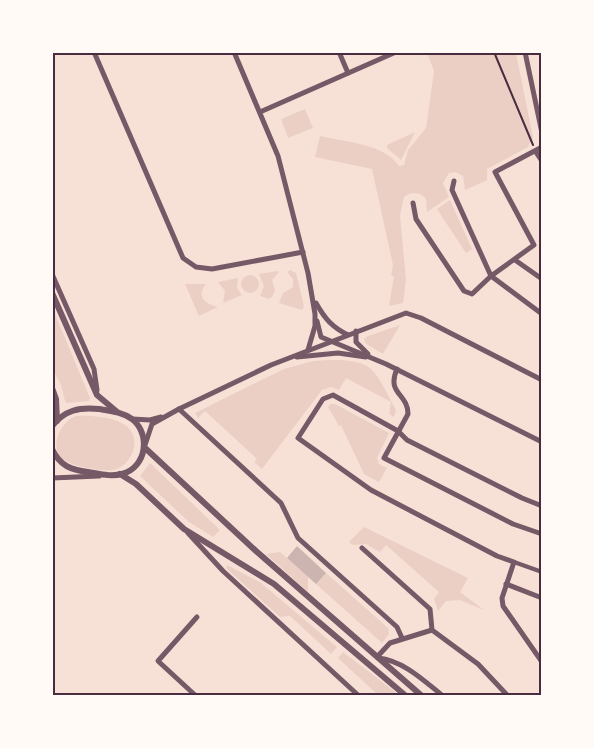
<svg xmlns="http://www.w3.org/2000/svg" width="594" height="748" viewBox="0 0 594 748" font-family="'PT Sans',sans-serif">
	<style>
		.green { fill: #ebcfc5 }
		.building { fill: #ccb4b1 }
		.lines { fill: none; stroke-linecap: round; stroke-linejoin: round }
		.path { stroke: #4a2c40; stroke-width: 2 }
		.pedestrian { stroke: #755966; stroke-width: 4 }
		.minor { stroke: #755966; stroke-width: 5 }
		.tertiary { stroke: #755966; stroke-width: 6 }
		.neatline { fill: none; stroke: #4a2c40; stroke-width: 2 }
	</style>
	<rect width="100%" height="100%" fill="#f7e1d7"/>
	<!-- green -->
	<g class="green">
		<path d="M427 53H516L533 137 528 147 487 169V180L465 190 463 176 456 172 449 173 443 183 449 197 427 212 426 199C420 192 412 191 404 197L400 215 406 280 403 303 389 306 394 276H391L393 265 372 169 315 157 320 136C344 142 384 143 399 166L404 165 408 150 426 128 434 71Z"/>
		<path d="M305 109 313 128 288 138 281 119Z"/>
		<path d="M415 132 401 160 387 148V145Z"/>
		<path d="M450 200 472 249 466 253 437 209Z"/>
		<path d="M290 270 296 273 304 306 302 310 279 303 283 293 293 287V279L287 272Z"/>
		<path d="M278 271 279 272 272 280 275 290 272 297 269 299 260 296 264 286 259 274Z"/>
		<circle cx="250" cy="284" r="9"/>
		<path d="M238 278 237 288 242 295 223 303 225 291 218 282Z"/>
		<path d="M185 284H206C195 298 207 304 218 307L199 316Z"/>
		<path d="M53 309 90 398 89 401 67 403 65 401 61 385 53 370Z"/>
		<path d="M400 325 383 354 365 343 364 339 368 336Z"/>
		<path d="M313 361C330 360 362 357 374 372 383 383 389 398 396 410L394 417 389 414 391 402 346 378 339 390 331 387 322 390 262 469 254 462 257 459 205 411 198 418 195 413 284 369Z"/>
		<path d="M331 404H335L389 433 377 458 379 464 387 468 379 482 364 474 341 425 339 426 328 407Z"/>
		<path d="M76 416C90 415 114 417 125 425 143 437 133 465 114 470 103 472 67 466 60 457 50 443 62 421 76 416Z"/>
		<path d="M150 463 220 530 213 537 189 522 140 476Z"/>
		<path d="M364 527 468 578 460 592 484 610 460 600 446 601 438 611 434 599 439 592 386 545 380 552 366 544 353 545 349 542Z"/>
		<path d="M280 552 308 577V592L266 554Z"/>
		<path d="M227 565 261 583 337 647 331 654 290 616 280 617 226 568Z"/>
		<path d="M326 573 388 628 389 634 382 643 316 584Z"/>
		<path d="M343 652 399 695H378L338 658Z"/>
	</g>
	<!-- building -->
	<path class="building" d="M297 546 326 573 316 584 287 558Z"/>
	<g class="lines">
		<!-- path -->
		<path class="path" d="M494 52 533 145"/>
		<!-- pedestrian -->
		<path class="pedestrian" d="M514 562 542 572"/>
		<!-- minor -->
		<g class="minor">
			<path d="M94 52 183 258 196 267 212 269 303 252"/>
			<path d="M234 52 278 156 308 273 315 314V326L308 350"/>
			<path d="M339 52 348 73"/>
			<path d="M525 52 542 133"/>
			<path d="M260 112 396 52"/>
			<path d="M536 152 542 161"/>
			<path d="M454 181 452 190 491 276 542 314"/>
			<path d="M413 203 416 219 464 291 472 294 491 276 534 245 495 172 542 147"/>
			<path d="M515 260 542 279"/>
			<path d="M52 274 94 369 97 390"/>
			<path d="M316 303C325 319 332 327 348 335"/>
			<path d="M317 321 321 337 386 364 542 442"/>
			<path d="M356 331V342L368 354"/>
			<path d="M297 357 338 353 366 357"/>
			<path d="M397 369C386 394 408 393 408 414L384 458 513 524 542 534"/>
			<path d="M179 409 281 503 298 538 397 627 402 638"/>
			<path d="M132 419 150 420 161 417"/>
			<path d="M145 445 152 424 179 409 271 365 406 313 421 318 542 380"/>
			<path d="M52 478 99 476"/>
			<path d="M542 506 522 498 407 440 398 431 333 395 323 399 298 438 371 490 497 556 514 562 502 598 503 606 542 662"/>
			<path d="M188 533 223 571 359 696"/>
			<path d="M362 548 430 609 432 630 478 664 508 696"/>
			<path d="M506 584 542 598"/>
			<path d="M377 657 390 643 432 630"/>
			<path d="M378 658C404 661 423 680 443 696"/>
			<path d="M196 696 158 661 197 617"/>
		</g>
		<!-- tertiary -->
		<g class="tertiary">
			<path d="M52 293 97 395 116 411"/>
			<path d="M52 388 56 399 57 421"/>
			<path d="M52 426C65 410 79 407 99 409 111 411 122 412 132 419 151 434 147 467 122 474 111 477 100 474 88 472 71 470 60 466 52 449"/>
			<path d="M144 447 256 551 422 696"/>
			<path d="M120 474 136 484 184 529 274 584 406 696"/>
		</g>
	</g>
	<!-- border -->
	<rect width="594" height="748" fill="none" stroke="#fffaf5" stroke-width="108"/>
	<rect x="54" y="54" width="486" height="640" class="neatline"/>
</svg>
